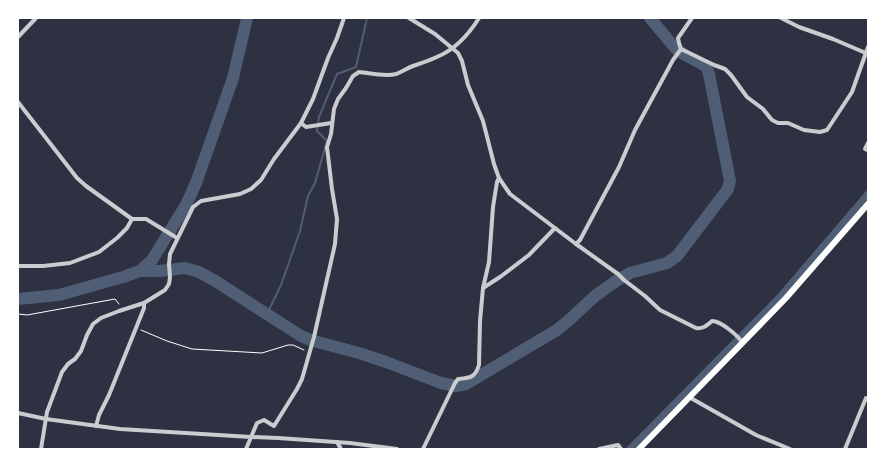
<svg xmlns="http://www.w3.org/2000/svg" width="886" height="467" viewBox="0 0 886 467" font-family="'Fira Sans Condensed',sans-serif">
	<style>
		.lines { fill: none; stroke-linecap: round; stroke-linejoin: round }
		.stream { stroke: #4f5d75; stroke-width: 2 }
		.canal { stroke: #4f5d75; stroke-width: 7 }
		.river { stroke: #4f5d75; stroke-width: 12 }
		.path { stroke: #fff; stroke-width: 1 }
		.minor { stroke: #caccd0; stroke-width: 4 }
		.primary { stroke: #fff; stroke-width: 6 }
	</style>
	<rect width="100%" height="100%" fill="#2d3142"/>
	<g class="lines">
		<!-- stream -->
		<path class="stream" d="M267 314 281 285 300 231 308 196 315 183 327 141 317 131 319 117 337 74 356 67 367 18"/>
		<!-- canal -->
		<path class="canal" d="M630 449 779 298 868 194"/>
		<!-- river -->
		<g class="river">
			<path d="M140 271H160L185 268 199 272 217 282 301 336 310 340 359 353 386 362 441 383 456 386 466 384 557 330 568 321 595 296 616 281 630 273 667 263 677 256 728 189 730 181 709 74 706 66 685 55 676 49 650 18"/>
			<path d="M18 299 59 295 123 277 140 271 152 260 186 205 196 183 233 78 247 18"/>
		</g>
		<!-- path -->
		<g class="path">
			<path d="M18 314 27 315 115 299 119 304"/>
			<path d="M141 330 167 341 192 349 262 353 288 345H293L304 350"/>
		</g>
		<!-- minor -->
		<g class="minor">
			<path d="M409 18 435 34 458 53 462 61 468 85 483 121 494 164 499 178 510 194 576 244 618 274 624 280 645 296 660 310 696 328C703 329 706 326 712 321 721 321 737 335 743 343"/>
			<path d="M692 18 678 38 679 43 681 49 714 65 725 69 731 75 747 97 763 109 772 120 778 123H788L804 130 820 132 827 130 831 124 852 92 868 47"/>
			<path d="M781 18 799 27 833 39 868 54"/>
			<path d="M18 37 36 18"/>
			<path d="M18 102 77 178 86 186 132 219H146L177 238"/>
			<path d="M301 123 306 127 331 123"/>
			<path d="M868 143 865 149 868 150"/>
			<path d="M576 244 580 240 619 167 635 130 673 60 681 49"/>
			<path d="M18 266H43L70 263 99 252 117 238 127 228 132 219"/>
			<path d="M483 288 489 262 493 207 497 182 499 178"/>
			<path d="M689 397 756 435 790 449"/>
			<path d="M18 413 46 419 120 429 251 437 278 438 350 443 397 449"/>
			<path d="M96 426 99 415 109 395 136 328 144 308V303"/>
			<path d="M337 442 341 449"/>
			<path d="M41 449 47 412 62 372 68 364 75 359 81 351 87 335 93 324 101 318 119 311 144 303 165 290 169 284 170 277 169 264 170 254 193 207 201 201 240 194 251 189 261 180 274 159 301 123 313 99 328 58 337 38 344 18"/>
			<path d="M246 449 257 423 264 420 274 426 297 389 302 379 314 337 335 244 337 219 332 189 327 147 331 134 334 109 338 99 346 88 353 76 359 72C370 73 385 77 396 74 402 72 407 68 413 66 422 63 431 60 439 56 457 48 469 34 479 18"/>
			<path d="M423 449 455 383 458 379C470 378 475 378 479 365L480 321 483 288 500 277 529 255 555 228"/>
			<path d="M599 449 618 445 621 449"/>
			<path d="M845 449 866 398 868 399"/>
		</g>
		<!-- primary -->
		<path class="primary" d="M639 449 786 298 868 204"/>
	</g>
	<!-- border -->
	<rect width="886" height="467" fill="none" stroke="#ffffff" stroke-width="38"/>
</svg>
